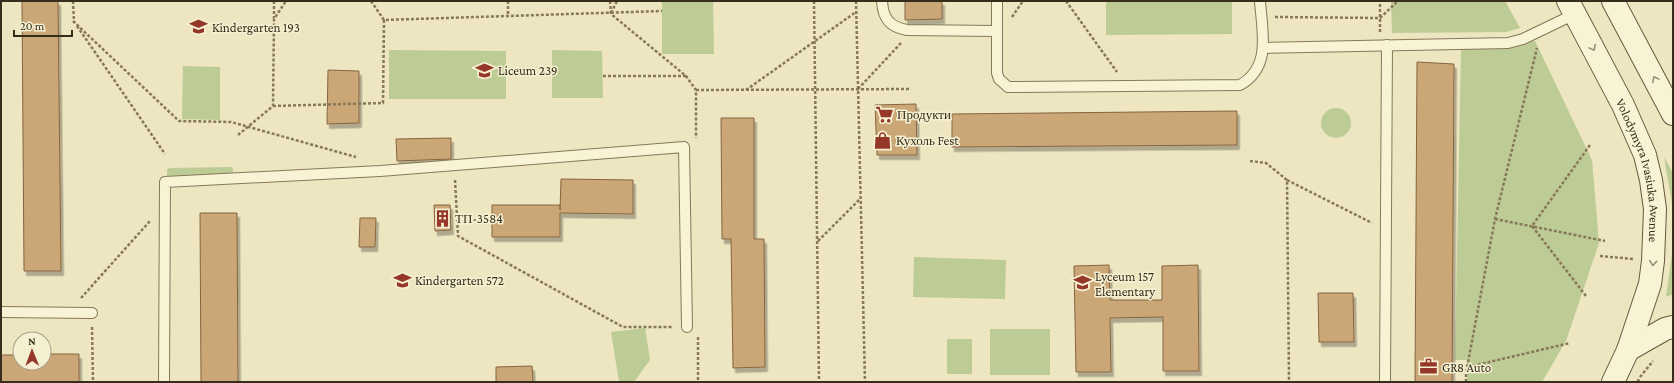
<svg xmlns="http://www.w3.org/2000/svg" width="1674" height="383" viewBox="0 0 1674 383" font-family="'Crimson Pro',serif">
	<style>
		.green { fill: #bdcb95 }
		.building { fill: #cba677; stroke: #85653f; filter: url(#shadow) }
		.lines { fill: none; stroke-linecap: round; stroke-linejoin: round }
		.lane-casing { stroke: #877859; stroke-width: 12 }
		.secondary-casing { stroke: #68593c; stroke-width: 24 }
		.path { stroke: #877859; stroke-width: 2.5; stroke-dasharray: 3 2; stroke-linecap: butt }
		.lane { stroke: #f8f3d4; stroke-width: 10 }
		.secondary { stroke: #f8f3d4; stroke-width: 22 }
		.oneway { stroke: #979078 }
		.labels { text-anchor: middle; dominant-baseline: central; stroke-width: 3; stroke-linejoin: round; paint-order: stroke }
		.poi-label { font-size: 13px; fill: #362d1d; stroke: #f5f0d1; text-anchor: start }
		.street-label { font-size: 13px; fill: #362d1d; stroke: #f5f0d1 }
	</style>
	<defs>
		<filter id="shadow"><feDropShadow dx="2.5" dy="4.5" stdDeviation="0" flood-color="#0004"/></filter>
	</defs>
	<rect width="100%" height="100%" fill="#ede6c1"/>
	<!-- green -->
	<g class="green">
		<path d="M662 1H713L714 54H662Z"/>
		<path d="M1106 1H1232V34L1106 35Z"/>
		<path d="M1391 1H1505L1520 28 1506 32 1392 33Z"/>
		<path d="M1535 41 1592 160 1599 243 1566 341 1542 382H1467V360H1455L1461 48Z"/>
		<path d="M389 50 506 51V99H389Z"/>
		<path d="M552 50 602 51 603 98H552Z"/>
		<path d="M183 66 220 67V120L182 119Z"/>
		<circle cx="1336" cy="123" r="15"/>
		<path d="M1664 157 1673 173V209Z"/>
		<path d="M231 167 233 169V176L167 177V170L169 168Z"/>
		<path d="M1673 246V294L1666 297Z"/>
		<path d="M914 257 1006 260 1005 299 913 297Z"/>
		<path d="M645 328 650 360 634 382H619L611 332Z"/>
		<rect x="990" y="329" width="60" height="46"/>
		<rect x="947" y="339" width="25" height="35"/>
	</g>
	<!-- building -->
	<g class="building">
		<path d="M22 1H58L61 271H24Z"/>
		<path d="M905 1H942V19L905 20Z"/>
		<path d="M1417 62 1454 64 1452 382H1415Z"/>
		<path d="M328 70 359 71V123L327 124Z"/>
		<path d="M916 104 917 155H877L875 105Z"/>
		<path d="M1237 111V145L952 147V114Z"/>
		<path d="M721 118H754V239H764L765 367 733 368 731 239H722Z"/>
		<path d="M451 138V159L397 161 396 139Z"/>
		<path d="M561 179 633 180V214L560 213V237H492V205H560V210Z"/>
		<path d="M434 205H450L451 230 435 231Z"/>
		<path d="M200 213H237L238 382H201Z"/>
		<path d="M360 218H376L375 247H359Z"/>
		<path d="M1109 265 1110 300H1162V266L1198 265 1199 371H1163V317L1110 318 1111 372H1076L1074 266Z"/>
		<path d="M1318 293H1353L1354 342H1319Z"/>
		<path d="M44 354H79V382H1V355H20V363H44Z"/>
		<path d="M532 366 533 382H496V367Z"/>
	</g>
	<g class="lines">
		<defs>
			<g id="lane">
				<path d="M882 1C883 19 890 27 907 30L997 31"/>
				<path d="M997 1V73L999 79 1008 87 1240 85C1272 67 1262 32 1260 1"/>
				<path d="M1263 48 1508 43 1523 39 1575 14"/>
				<path d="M1 312 92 313"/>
				<path d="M164 382 165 182 380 171 684 147 687 327"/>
				<path d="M1385 382 1387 45"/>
			</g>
			<g id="secondary">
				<path id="s1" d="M1568 1 1623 105 1645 155 1651 180 1655 209 1653 261 1650 284 1628 350 1613 382"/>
				<path d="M1613 1 1673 114"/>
				<path d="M1628 350 1665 329 1673 327"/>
			</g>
		</defs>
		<!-- lane casing -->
		<use href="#lane" class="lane-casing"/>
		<!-- secondary casing -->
		<use href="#secondary" class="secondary-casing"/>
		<!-- path -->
		<g class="path">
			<path d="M73 1 74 22"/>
			<path d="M274 1V18"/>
			<path d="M371 1 384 20"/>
			<path d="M508 1V16"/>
			<path d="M610 1 611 14 686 76 696 90V138"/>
			<path d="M814 1 819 382"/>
			<path d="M856 1 865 382"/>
			<path d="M1066 1 1117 72"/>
			<path d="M611 13 617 1"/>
			<path d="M1012 17 1023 1"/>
			<path d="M1275 17 1380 18 1398 1"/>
			<path d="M73 21 179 121 231 122 356 157"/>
			<path d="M77 26 165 154"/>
			<path d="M1380 32V1"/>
			<path d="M603 76H686"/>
			<path d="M858 89 901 43"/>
			<path d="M696 90 911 89"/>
			<path d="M746 90 856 12"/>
			<path d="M273 106 383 103 384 20 662 11"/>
			<path d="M238 135 273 106 274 19 286 1"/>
			<path d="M1250 161 1266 163 1287 180 1289 382"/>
			<path d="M455 180 458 236 623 327H673"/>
			<path d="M1287 180 1372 223"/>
			<path d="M1495 219 1605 241"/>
			<path d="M818 241 860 199"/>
			<path d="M1600 256 1633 259"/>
			<path d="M1586 296 1532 226 1590 145"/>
			<path d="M81 298 150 221"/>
			<path d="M92 327 93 382"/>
			<path d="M698 337V382"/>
			<path d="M1468 367 1570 343"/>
			<path d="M1640 377 1653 361"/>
			<path d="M1637 380 1642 382"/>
			<path d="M1466 382V373L1495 219 1537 48"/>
		</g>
		<!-- lane -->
		<use href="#lane" class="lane"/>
		<!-- secondary -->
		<use href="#secondary" class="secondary"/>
	</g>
	<!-- one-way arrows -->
	<defs><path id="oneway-chevron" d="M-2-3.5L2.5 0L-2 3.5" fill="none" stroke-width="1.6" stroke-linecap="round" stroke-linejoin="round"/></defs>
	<g class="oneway">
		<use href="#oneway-chevron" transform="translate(1593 48) rotate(62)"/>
		<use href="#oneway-chevron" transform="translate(1655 79) rotate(-118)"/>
		<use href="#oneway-chevron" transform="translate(1653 263) rotate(96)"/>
	</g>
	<!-- icons -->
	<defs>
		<symbol id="school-bare" viewBox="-9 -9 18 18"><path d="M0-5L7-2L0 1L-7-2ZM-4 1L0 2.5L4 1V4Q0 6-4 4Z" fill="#95382a" stroke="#f5f0d1" stroke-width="2.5" paint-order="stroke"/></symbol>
		<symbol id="supermarket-bare" viewBox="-9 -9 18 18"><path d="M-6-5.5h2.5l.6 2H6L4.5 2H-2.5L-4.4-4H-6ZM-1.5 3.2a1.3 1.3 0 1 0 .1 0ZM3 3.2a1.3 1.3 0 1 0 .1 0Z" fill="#95382a" stroke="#f5f0d1" stroke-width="2.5" paint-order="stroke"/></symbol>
		<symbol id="shop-bare" viewBox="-9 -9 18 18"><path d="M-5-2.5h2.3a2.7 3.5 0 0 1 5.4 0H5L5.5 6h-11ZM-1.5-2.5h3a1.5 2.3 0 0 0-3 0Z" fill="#95382a" stroke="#f5f0d1" stroke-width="2.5" paint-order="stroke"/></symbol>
		<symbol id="building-bare" viewBox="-9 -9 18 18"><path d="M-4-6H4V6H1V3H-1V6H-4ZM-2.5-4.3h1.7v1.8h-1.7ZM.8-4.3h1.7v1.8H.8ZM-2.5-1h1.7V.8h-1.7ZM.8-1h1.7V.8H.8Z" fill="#95382a" stroke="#f5f0d1" stroke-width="2.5" paint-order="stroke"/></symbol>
		<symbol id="office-bare" viewBox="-9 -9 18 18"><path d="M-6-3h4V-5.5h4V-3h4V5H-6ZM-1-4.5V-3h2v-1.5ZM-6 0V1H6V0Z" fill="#95382a" stroke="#f5f0d1" stroke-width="2.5" paint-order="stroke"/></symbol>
	</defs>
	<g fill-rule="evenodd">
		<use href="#school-bare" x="186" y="14" width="25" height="25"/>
		<use href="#school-bare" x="472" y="58" width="25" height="25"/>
		<use href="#supermarket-bare" x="872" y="102" width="25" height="25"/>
		<use href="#shop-bare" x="870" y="128" width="25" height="25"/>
		<use href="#building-bare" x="430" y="206" width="25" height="25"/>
		<use href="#school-bare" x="390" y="268" width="25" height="25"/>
		<use href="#school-bare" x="1070" y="270" width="25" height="25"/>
		<use href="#office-bare" x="1416" y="354" width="25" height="25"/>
	</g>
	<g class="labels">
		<!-- poi labels -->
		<g class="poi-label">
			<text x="212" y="27">Kindergarten 193</text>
			<text x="498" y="70">Liceum 239</text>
			<text x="897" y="114">Продукти</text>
			<text x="896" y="140">Кухоль Fest</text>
			<text x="455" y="218">ТП-3584</text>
			<text x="1095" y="276">Lyceum 157<tspan x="1095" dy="15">Elementary</tspan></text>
			<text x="415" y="280">Kindergarten 572</text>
			<text x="1442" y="367">GR8 Auto</text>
		</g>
		<!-- street labels -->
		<g class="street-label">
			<text stroke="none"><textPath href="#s1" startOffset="186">Volodymyra Ivasiuka Avenue</textPath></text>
		</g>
	</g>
	<!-- border -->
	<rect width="1674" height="383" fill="none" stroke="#362d1d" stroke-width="4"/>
	<!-- north arrow -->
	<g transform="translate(32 351) rotate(359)"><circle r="19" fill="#f5f0d1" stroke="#a9a289"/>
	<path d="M0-3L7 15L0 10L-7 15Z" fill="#95382a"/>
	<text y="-6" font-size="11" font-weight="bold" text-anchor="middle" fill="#362d1d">N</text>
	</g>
	<!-- scale -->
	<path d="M14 30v6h58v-6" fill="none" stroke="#362d1d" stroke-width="2"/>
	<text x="20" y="30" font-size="12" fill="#362d1d" stroke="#f5f0d1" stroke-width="3" paint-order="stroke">20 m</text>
</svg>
